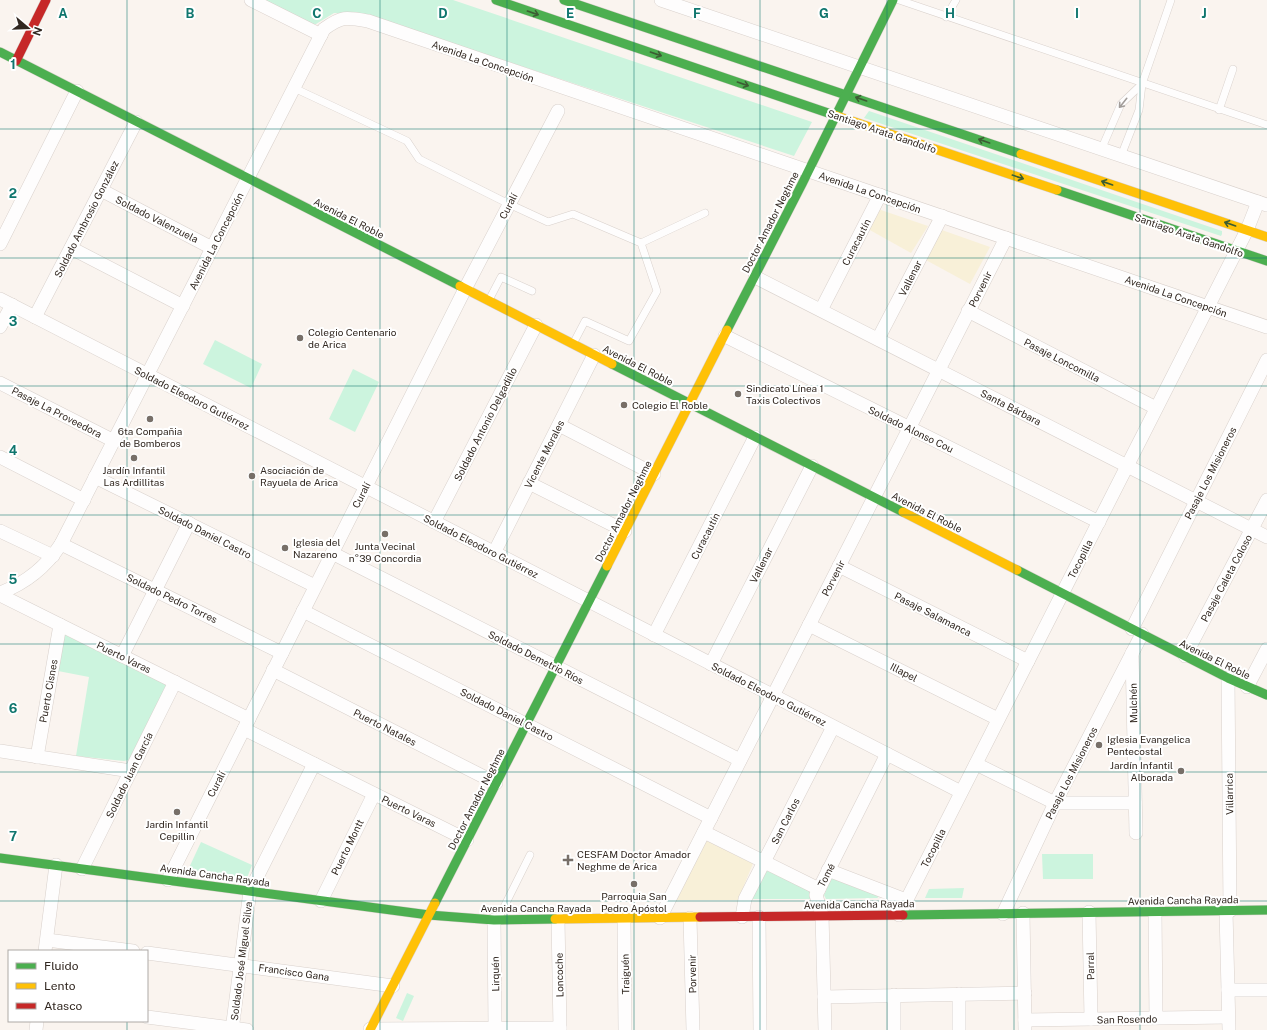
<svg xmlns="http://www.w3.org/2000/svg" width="1267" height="1030" viewBox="0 0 1267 1030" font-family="'Public Sans',sans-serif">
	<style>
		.green { fill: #ccf4de }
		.sand { fill: #f8f0d8 }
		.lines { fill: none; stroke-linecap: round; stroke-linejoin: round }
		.lane-casing { stroke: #d9d1cc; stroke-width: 8 }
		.street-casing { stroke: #d9d1cc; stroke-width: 14 }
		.fast-casing { stroke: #d9d1cc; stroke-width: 10 }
		.slow-casing { stroke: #d9d1cc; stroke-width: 10 }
		.jam-casing { stroke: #d9d1cc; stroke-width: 10 }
		.lane { stroke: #fefdfd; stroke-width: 7 }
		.street { stroke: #fefdfd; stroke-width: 13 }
		.fast { stroke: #4caf50; stroke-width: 9 }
		.slow { stroke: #ffc107; stroke-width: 9 }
		.jam { stroke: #c62828; stroke-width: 9 }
		.oneway { stroke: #3c5d33 }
		.oneway2 { stroke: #a29d9a }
		.grid { fill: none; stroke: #0f766e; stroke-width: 1; stroke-opacity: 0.55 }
		.poi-dot { fill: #776f68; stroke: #fff; stroke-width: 1.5 }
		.labels { text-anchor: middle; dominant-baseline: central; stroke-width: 4; stroke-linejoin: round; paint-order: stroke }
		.street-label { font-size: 10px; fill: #312720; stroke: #fff }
		.poi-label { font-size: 10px; fill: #312720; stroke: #fff; text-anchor: start }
		.grid-label { font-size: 13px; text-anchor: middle; font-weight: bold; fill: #0f766e; stroke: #fff; stroke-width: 4; stroke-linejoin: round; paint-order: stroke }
	</style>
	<rect width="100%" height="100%" fill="#faf4ef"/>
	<!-- green -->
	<g class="green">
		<path d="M261 0H453L812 122 794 156 363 14 334 13 316 24H310Z"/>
		<path d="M869 111 1222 231V234L1221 236 864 118Z"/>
		<path d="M215 340 262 364 251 388 203 364Z"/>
		<path d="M353 369 379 382 355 432 329 419Z"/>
		<path d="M63 634 73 636 169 685 132 759 124 761 76 756 89 677 58 671Z"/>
		<path d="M201 842 252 865 247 878 188 870Z"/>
		<path d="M1042 854H1093V879H1043Z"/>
		<path d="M762 865 815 889 812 899H747Z"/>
		<path d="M833 875 880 896 877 898 826 899 824 895Z"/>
		<path d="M964 888 962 898H925L929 889Z"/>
		<path d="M407 993 414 996 403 1021 396 1018Z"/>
	</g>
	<!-- sand -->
	<g class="sand">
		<path d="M878 209 928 226 911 253 868 229Z"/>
		<path d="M939 229 990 247 970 284 924 259Z"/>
		<path d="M703 839 754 861 738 900H671Z"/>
	</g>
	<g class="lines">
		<defs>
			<g id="lane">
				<path d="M899 0 1267 125"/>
				<path d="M946 17 956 0"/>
				<path d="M294 88 407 141 419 159 509 204 548 222 573 214 641 243 657 291 629 341 585 321 573 344"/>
				<path d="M1219 110 1233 69"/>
				<path d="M1101 150 1121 104 1142 84"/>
				<path d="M1121 156 1139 110 1142 84 1171 0"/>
				<path d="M641 243 705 213"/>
				<path d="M489 300 501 277 532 291"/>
				<path d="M499 917 530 855"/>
			</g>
			<g id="street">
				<path d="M251 0 321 35"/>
				<path d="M661 0 1267 205"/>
				<path d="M101 190 212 248"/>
				<path d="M0 244 77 91"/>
				<path d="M71 248 183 306"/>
				<path d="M755 277 1267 537"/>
				<path d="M0 299 961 792"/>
				<path d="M821 310 880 195"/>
				<path d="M968 311 1156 408"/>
				<path d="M35 317 136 122"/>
				<path d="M0 327 12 305"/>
				<path d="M725 336 1099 522"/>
				<path d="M878 339 942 216"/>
				<path d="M0 383 114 441"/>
				<path d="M559 425 654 474"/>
				<path d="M0 457 84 500"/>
				<path d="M95 477 315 586"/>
				<path d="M529 483 625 531"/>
				<path d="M434 522 536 325"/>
				<path d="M0 531 53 556"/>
				<path d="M61 544 282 653"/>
				<path d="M332 553 740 760"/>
				<path d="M494 553 594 355"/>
				<path d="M839 566 1028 661"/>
				<path d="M0 593C26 583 46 567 61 544L324 29C342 16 346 17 368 21L1267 327"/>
				<path d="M0 595 249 719"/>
				<path d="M303 611 711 818"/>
				<path d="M809 625 998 719"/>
				<path d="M1132 629 1267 360"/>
				<path d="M654 635 755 437"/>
				<path d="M1132 653 1136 833"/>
				<path d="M122 656 189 523"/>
				<path d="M1185 656 1267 500"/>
				<path d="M711 664 812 466"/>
				<path d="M273 670 496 783"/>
				<path d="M1228 678 1230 911"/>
				<path d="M1247 687 1267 649"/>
				<path d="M244 729 467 840"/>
				<path d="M0 751 131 771"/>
				<path d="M37 757 60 625"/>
				<path d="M976 764 1055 803H1135"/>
				<path d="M704 832 819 889"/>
				<path d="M82 869 175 682"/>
				<path d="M828 870 906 900"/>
				<path d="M168 880 465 289 558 111"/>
				<path d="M321 901 374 794"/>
				<path d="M1155 911 1156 1018"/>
				<path d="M1226 911 1229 1030"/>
				<path d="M1089 912 1091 1019"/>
				<path d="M1023 913 1025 1030"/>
				<path d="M1003 914 1055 803 1142 634"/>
				<path d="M899 915 1247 230 1258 202"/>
				<path d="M742 917 745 899 833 727"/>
				<path d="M759 917 760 1030"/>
				<path d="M624 918 625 1030"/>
				<path d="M660 918 1006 238"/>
				<path d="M690 918 693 1030"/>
				<path d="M558 919 560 1030"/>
				<path d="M494 920 495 1028"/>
				<path d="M47 940 133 951"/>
				<path d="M45 951 56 865"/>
				<path d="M147 953 393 986"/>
				<path d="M1228 990H1267"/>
				<path d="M959 994V1030"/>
				<path d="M894 995V1030"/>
				<path d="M824 997 1025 993"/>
				<path d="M147 1017 247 1030"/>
				<path d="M1025 1020 1228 1017"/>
				<path d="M370 1029 560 1028"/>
				<path d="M36 1030 37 1021"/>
				<path d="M232 1030 250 891 314 764"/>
				<path d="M825 1030 822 915 816 895 887 754"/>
			</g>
			<g id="fast">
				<path d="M496 0 834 115"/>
				<path d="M564 0 1021 154"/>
				<path d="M0 52 460 286"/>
				<path d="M1057 190 1267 261"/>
				<path d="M727 330 802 184 893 0"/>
				<path d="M612 364 903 512"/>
				<path d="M1017 570 1228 678 1267 695"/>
				<path d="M0 858 429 915 494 920 555 919"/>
				<path d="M435 903 607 566"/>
				<path d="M903 915 1267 910"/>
			</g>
			<g id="slow">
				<path d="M834 115 1057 190"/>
				<path d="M1021 154 1267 237"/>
				<path d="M460 286 612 364"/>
				<path d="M903 512 1017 570"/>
				<path d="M607 566 727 330"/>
				<path d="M555 919 700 917"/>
				<path d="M370 1030 435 903"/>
			</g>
			<g id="jam">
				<path d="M16 61 46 0"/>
				<path d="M700 917 903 915"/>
			</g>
		</defs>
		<!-- lane casing -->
		<use href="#lane" class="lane-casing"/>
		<!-- street casing -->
		<use href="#street" class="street-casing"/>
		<!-- fast casing -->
		<use href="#fast" class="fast-casing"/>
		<!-- slow casing -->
		<use href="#slow" class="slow-casing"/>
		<!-- jam casing -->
		<use href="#jam" class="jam-casing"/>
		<!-- lane -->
		<use href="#lane" class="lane"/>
		<!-- street -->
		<use href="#street" class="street"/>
		<!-- fast -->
		<use href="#fast" class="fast"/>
		<!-- slow -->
		<use href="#slow" class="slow"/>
		<!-- jam -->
		<use href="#jam" class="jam"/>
	</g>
	<!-- one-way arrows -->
	<defs><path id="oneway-shaft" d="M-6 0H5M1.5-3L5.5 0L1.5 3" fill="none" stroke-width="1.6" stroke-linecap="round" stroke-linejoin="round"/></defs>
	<g class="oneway">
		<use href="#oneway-shaft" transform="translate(533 13) rotate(19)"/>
		<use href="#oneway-shaft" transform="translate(656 54) rotate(19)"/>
		<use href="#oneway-shaft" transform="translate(743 84) rotate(19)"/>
		<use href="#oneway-shaft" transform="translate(861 99) rotate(-161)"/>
		<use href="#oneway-shaft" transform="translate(984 141) rotate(-161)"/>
		<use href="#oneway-shaft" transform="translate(1018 177) rotate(19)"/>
		<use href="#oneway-shaft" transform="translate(1107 183) rotate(-161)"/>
		<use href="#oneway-shaft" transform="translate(1230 224) rotate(-161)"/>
	</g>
	<use class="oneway2" href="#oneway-shaft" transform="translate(1123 103) rotate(129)"/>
	<!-- grid -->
	<path class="grid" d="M127 0V951M253 0V1030M380 0V1030M507 0V1030M634 0V1030M760 0V1030M887 0V1030M1014 0V1030M1140 0V1030M0 129H1267M0 258H1267M0 386H1267M0 515H1267M0 644H1267M0 772H1267M0 901H1267M127 1021V1030"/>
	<!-- markers -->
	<g class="poi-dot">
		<circle cx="300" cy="338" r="4"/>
		<circle cx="738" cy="394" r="4"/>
		<circle cx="624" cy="405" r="4"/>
		<circle cx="150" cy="419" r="4"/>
		<circle cx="134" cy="458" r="4"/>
		<circle cx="252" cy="476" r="4"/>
		<circle cx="385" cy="534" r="4"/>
		<circle cx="285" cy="548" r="4"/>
		<circle cx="1099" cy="745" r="4"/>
		<circle cx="1181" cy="771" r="4"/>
		<circle cx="177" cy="812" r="4"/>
		<path d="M566 854h4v4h4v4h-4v4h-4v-4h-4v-4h4z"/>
		<circle cx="634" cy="884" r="4"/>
	</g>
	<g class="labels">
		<!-- street labels -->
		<g class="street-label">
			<text transform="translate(483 61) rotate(19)">Avenida La Concepción</text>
			<text transform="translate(882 131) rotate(19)">Santiago Arata Gandolfo</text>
			<text transform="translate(870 192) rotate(19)">Avenida La Concepción</text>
			<text transform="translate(508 206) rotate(-63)">Curalí</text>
			<text transform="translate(349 218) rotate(27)">Avenida El Roble</text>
			<text transform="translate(86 219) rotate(-63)">Soldado Ambrosio González</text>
			<text transform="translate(157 219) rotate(27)">Soldado Valenzuela</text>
			<text transform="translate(770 222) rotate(-63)">Doctor Amador Neghme</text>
			<text transform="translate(1189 235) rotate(19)">Santiago Arata Gandolfo</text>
			<text transform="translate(216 241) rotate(-63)">Avenida La Concepción</text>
			<text transform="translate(856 242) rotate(-63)">Curacautín</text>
			<text transform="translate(910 278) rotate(-63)">Vallenar</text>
			<text transform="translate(980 289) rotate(-63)">Porvenir</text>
			<text transform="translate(1176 296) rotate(19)">Avenida La Concepción</text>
			<text transform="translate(1062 360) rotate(27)">Pasaje Loncomilla</text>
			<text transform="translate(638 365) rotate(27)">Avenida El Roble</text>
			<text transform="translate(192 398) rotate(27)">Soldado Eleodoro Gutiérrez</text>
			<text transform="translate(1011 407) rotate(27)">Santa Bárbara</text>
			<text transform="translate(57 412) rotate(27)">Pasaje La Proveedora</text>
			<text transform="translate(485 424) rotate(-63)">Soldado Antonio Delgadillo</text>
			<text transform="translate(911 429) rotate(26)">Soldado Alonso Cou</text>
			<text transform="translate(544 454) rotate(-63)">Vicente Morales</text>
			<text transform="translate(1210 473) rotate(-63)">Pasaje Los Misioneros</text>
			<text transform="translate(361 495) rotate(-63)">Curalí</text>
			<text transform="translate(623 511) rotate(-63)">Doctor Amador Neghme</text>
			<text transform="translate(927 512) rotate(27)">Avenida El Roble</text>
			<text transform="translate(205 532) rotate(27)">Soldado Daniel Castro</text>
			<text transform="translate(705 536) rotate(-63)">Curacautín</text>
			<text transform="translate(481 546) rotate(27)">Soldado Eleodoro Gutiérrez</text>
			<text transform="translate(1080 559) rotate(-63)">Tocopilla</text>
			<text transform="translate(761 565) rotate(-63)">Vallenar</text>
			<text transform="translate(833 578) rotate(-63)">Porvenir</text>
			<text transform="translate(1226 578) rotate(-62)">Pasaje Caleta Coloso</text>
			<text transform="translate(172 598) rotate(26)">Soldado Pedro Torres</text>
			<text transform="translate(933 614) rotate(27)">Pasaje Salamanca</text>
			<text transform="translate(124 657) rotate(26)">Puerto Varas</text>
			<text transform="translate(536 657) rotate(27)">Soldado Demetrio Ríos</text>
			<text transform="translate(1215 659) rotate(26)">Avenida El Roble</text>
			<text transform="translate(904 672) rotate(27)">Illapel</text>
			<text transform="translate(48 691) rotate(-80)">Puerto Cisnes</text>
			<text transform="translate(769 694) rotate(27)">Soldado Eleodoro Gutiérrez</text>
			<text transform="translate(1133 703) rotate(-91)">Mulchén</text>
			<text transform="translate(507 714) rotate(27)">Soldado Daniel Castro</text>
			<text transform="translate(385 727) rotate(27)">Puerto Natales</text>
			<text transform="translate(1071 773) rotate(-63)">Pasaje Los Misioneros</text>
			<text transform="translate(129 775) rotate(-64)">Soldado Juan García</text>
			<text transform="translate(216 784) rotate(-63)">Curalí</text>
			<text transform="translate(1229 794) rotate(-91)">Villarrica</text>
			<text transform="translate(476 799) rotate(-63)">Doctor Amador Neghme</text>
			<text transform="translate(409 811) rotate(26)">Puerto Varas</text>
			<text transform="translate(785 821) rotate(-63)">San Carlos</text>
			<text transform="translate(347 847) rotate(-64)">Puerto Montt</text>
			<text transform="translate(933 848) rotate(-63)">Tocopilla</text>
			<text transform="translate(215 875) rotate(8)">Avenida Cancha Rayada</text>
			<text transform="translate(826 875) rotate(-63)">Tomé</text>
			<text transform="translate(1183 900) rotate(-1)">Avenida Cancha Rayada</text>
			<text transform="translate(859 904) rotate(-1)">Avenida Cancha Rayada</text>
			<text x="536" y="908">Avenida Cancha Rayada</text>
			<text transform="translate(241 961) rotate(-83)">Soldado José Miguel Silva</text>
			<text transform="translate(1090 966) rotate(-91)">Parral</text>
			<text transform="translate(294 972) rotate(8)">Francisco Gana</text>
			<text transform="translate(495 974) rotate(-91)">Lirquén</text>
			<text transform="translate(625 974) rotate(-91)">Traiguén</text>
			<text transform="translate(692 974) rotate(-91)">Porvenir</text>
			<text transform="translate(559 975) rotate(-91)">Loncoche</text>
			<text transform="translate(1127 1019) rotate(-1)">San Rosendo</text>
		</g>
		<!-- poi labels -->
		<g class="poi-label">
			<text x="308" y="332">Colegio Centenario<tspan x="308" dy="12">de Arica</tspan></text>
			<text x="746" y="388">Sindicato Línea 1<tspan x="746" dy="12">Taxis Colectivos</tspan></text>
			<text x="632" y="405">Colegio El Roble</text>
			<text x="150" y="431" text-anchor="middle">6ta Compañia<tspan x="150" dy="12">de Bomberos</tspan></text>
			<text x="134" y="470" text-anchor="middle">Jardín Infantil<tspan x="134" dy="12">Las Ardillitas</tspan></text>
			<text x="260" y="470">Asociación de<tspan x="260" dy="12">Rayuela de Arica</tspan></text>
			<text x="293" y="542">Iglesia del<tspan x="293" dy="12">Nazareno</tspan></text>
			<text x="385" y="546" text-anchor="middle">Junta Vecinal<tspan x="385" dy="12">n°39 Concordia</tspan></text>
			<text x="1107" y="739">Iglesia Evangelica<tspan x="1107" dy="12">Pentecostal</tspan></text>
			<text x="1173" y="765" text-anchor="end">Jardín Infantil<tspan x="1173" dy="12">Alborada</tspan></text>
			<text x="177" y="824" text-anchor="middle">Jardin Infantil<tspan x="177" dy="12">Cepillin</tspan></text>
			<text x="577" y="854">CESFAM Doctor Amador<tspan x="577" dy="12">Neghme de Arica</tspan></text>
			<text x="634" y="896" text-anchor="middle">Parroquia San<tspan x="634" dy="12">Pedro Apóstol</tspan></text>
		</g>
	</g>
	<g class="grid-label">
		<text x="63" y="18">A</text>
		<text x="190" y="18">B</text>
		<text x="317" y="18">C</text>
		<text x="443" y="18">D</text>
		<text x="570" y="18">E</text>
		<text x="697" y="18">F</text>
		<text x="824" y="18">G</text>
		<text x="950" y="18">H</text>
		<text x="1077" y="18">I</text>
		<text x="1204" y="18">J</text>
		<text x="13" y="69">1</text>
		<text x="13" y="198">2</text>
		<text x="13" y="326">3</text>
		<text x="13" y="455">4</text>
		<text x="13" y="584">5</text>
		<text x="13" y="713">6</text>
		<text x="13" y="841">7</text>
	</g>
	<!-- legend -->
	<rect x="8" y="950" width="140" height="72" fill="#ffffff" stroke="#ada9a6"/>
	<rect x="16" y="963" width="20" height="6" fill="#4caf50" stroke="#ada9a6"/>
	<text x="44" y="970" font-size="12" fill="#312720">Fluido</text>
	<rect x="16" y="983" width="20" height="6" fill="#ffc107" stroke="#ada9a6"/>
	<text x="44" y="990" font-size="12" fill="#312720">Lento</text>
	<rect x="16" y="1003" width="20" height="6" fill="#c62828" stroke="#ada9a6"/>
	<text x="44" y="1010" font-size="12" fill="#312720">Atasco</text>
	<!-- north arrow -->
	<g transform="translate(28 28) rotate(109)" stroke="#ffffff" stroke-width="3" paint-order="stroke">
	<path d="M0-3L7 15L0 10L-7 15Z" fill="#312720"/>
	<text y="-6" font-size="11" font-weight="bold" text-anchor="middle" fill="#312720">N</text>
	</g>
</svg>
